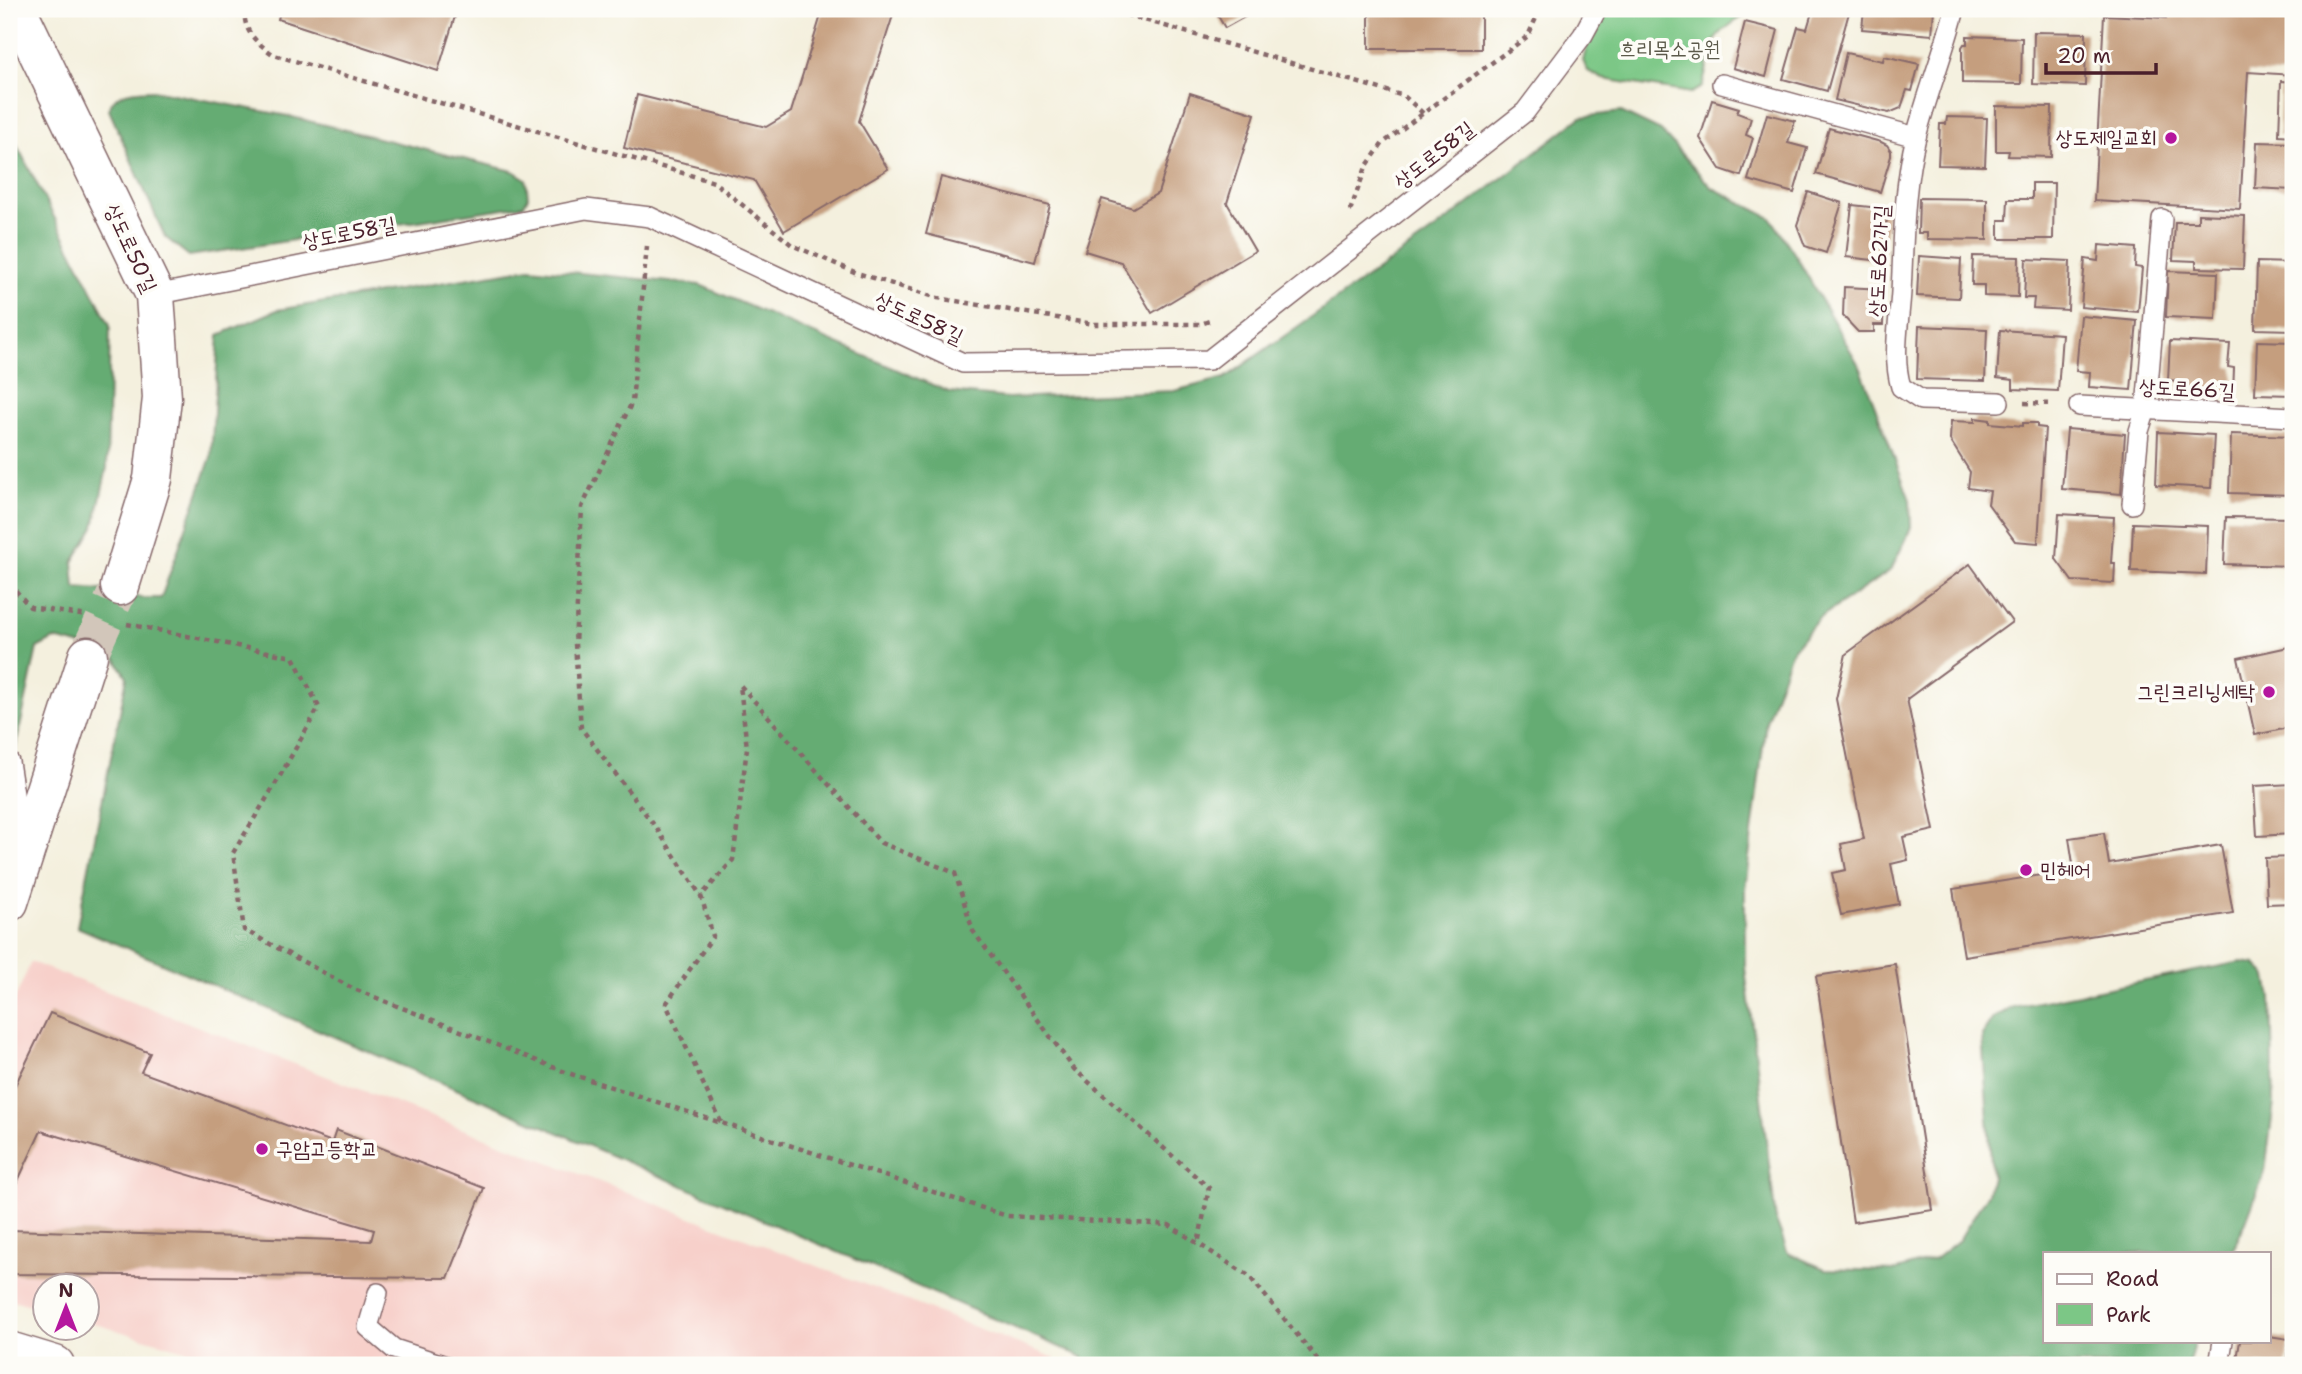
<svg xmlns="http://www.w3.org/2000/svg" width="2302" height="1374" viewBox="0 0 2302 1374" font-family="'Shantell Sans','Poor Story',sans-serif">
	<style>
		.built { fill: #f7d0ca }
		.green { fill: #7cc786; stroke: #637358; stroke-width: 2 }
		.forest { fill: #65ac73; stroke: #58664f; stroke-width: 2 }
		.building { fill: #c59e7e }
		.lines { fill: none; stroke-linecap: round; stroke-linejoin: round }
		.street-tunnel { stroke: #d2c6ba; stroke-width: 38; stroke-dasharray: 38 19; stroke-linecap: butt }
		.lane-casing { stroke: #86686a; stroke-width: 22 }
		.street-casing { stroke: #86686a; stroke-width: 41 }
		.secondary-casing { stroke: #86686a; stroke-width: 41 }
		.path { stroke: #86686a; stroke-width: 4.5; stroke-dasharray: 5 5; stroke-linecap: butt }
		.lane { stroke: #fff; stroke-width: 19 }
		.street { stroke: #fff; stroke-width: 38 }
		.secondary { stroke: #fff; stroke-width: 38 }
		.poi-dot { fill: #b5179e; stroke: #fdfcf7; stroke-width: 2.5 }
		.labels { text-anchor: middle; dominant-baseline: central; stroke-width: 7; stroke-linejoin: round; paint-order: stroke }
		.park-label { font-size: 21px; fill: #5c5a4b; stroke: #fdfcf7 }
		.poi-label { font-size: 21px; fill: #4a1f2b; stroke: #fdfcf7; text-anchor: end }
		.street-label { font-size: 21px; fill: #4a1f2b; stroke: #fdfcf7 }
	</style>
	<rect width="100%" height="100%" fill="#fdfcf7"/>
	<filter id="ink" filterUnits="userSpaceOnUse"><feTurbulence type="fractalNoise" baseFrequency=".0143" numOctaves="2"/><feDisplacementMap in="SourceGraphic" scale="14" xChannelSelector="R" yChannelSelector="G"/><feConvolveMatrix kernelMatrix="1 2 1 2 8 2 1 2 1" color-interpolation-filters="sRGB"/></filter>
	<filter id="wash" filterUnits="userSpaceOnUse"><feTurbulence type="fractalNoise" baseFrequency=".00686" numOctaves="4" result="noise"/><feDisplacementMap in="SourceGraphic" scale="28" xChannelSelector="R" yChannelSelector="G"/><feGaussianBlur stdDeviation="1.57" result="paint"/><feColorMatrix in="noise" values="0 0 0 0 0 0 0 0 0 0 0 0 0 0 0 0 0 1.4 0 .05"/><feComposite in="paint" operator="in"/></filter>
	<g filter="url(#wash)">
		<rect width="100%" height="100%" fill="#f4f0de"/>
		<!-- built -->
		<path class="built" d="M31 962 1055 1358 1051 1365H237L88 1322V1286H46L45 1309 9 1299V1012Z"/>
		<!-- green -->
		<path class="green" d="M1609 9H1758C1742 16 1716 31 1711 48 1708 61 1706 74 1702 87L1691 93 1603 79 1588 71 1583 61 1587 45Z"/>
		<!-- forest -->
		<g class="forest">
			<path d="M153 90 288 116 513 171 526 179 528 197 524 205 189 256 165 237 109 110C113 90 136 91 153 90Z"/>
			<path d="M1621 112 1661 131 1711 187 1771 218 1796 256 1861 369 1910 500 1911 528 1891 570 1818 619 1791 652 1766 722 1745 889V967L1776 1221 1788 1253 1825 1269 1893 1271 1935 1259 1959 1240 1988 1193 1992 1176 1982 1035 1993 1018 2013 1007 2241 962 2256 964 2267 977 2271 998 2274 1103 2265 1171 2245 1224 2231 1253H2045V1341H2195L2188 1365H1079L1083 1357 77 927 127 677 112 653 54 639 37 648 9 779V130L110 325 107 468 94 527 73 562 75 588 116 591 142 598H161L211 457 219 335 277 310 530 268 700 285 949 392 1008 398 1174 391 1225 378 1437 228 1581 117Z"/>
		</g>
		<g id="blocks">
			<!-- building -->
			<g class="building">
				<path d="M281 9H454L457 10 438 71 278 19Z"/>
				<path d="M823 9H895L859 121 888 169 784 231 754 180 624 148 637 95 766 127 791 112Z"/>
				<path d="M1214 9H1259L1225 28Z"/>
				<rect x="1369" y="9" width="112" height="40"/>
				<path d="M1813 9H1850L1827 91 1783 79 1798 27 1807 29Z"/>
				<path d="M1864 9H1934L1932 35 1862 29Z"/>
				<path d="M2097 9H2146L2145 12 2097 11Z"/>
				<path d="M2167 9H2293V75L2248 72 2240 209 2094 201 2104 15 2166 18Z"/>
				<path d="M1745 22 1778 30 1766 77 1733 68Z"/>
				<path d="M2034 32 2086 33 2085 86 2033 84Z"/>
				<path d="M1967 36 2022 38 2021 84 1962 83V47L1964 44H1967Z"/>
				<path d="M1846 53 1883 61 1884 56 1919 64 1912 91 1907 90 1901 108 1889 113 1835 100Z"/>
				<path d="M2281 81 2293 82V136L2279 135Z"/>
				<path d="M1190 93 1255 114 1227 203 1255 251 1152 313 1121 262 1085 251 1102 199 1133 208 1158 193Z"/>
				<path d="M1712 100 1739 108 1737 113 1751 118 1746 135 1753 138 1741 176 1720 169 1700 138Z"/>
				<path d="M1996 106 2052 107 2051 157 2008 156 2009 151H1996Z"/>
				<path d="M1767 114 1795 121 1788 143 1807 148 1794 193 1748 180Z"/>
				<path d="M1947 117 1987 118 1985 166 1938 165 1940 124H1946Z"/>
				<path d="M1829 128 1881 142 1887 145 1891 151V156L1880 192 1816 174Z"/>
				<path d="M2257 142 2293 143V190L2255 188Z"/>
				<path d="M941 177 1050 205 1035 262 926 234Z"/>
				<path d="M2032 183H2054L2053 239H1999V220H2007L2008 199H2032Z"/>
				<path d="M1808 192 1842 203 1826 253 1805 246 1797 225Z"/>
				<path d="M1919 198 1987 199V240L1927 239V233H1918Z"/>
				<path d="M1852 205 1888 209 1882 261 1846 257Z"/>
				<path d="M2198 214 2245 216 2243 269 2196 268V261L2173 260 2175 222H2198Z"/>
				<path d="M2099 245 2136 248 2135 267 2142 268 2138 312 2081 307 2085 259 2098 261Z"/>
				<path d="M1919 256 1961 259 1959 298 1917 296Z"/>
				<path d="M1973 256 2019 257 2018 297 1984 296V285H1972Z"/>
				<path d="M2026 259 2070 261 2068 310 2033 308 2034 298H2024Z"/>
				<path d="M2257 262 2293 263V330L2255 329Z"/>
				<path d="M2168 271 2218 273 2216 319 2166 317Z"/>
				<path d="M1844 287 1884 289 1883 325H1874V332H1858L1843 316Z"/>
				<path d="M2081 316 2137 321 2131 390 2089 387 2090 372 2076 371Z"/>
				<path d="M1919 326 1987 329 1985 381 1917 379Z"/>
				<path d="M2000 330 2062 334 2058 391 2013 389V380L1997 378Z"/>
				<path d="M2170 341 2230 344 2228 367 2234 368 2233 394 2178 391 2179 381 2168 380Z"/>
				<path d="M2257 341 2293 342V395L2255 394Z"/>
				<path d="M1975 418 1990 420V423L2023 426V423H2037V427L2045 428 2038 543 2015 541 1988 504 1990 491 1968 488 1970 472 1950 440 1951 421 1975 422Z"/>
				<path d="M2067 429 2125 434 2121 494 2062 489Z"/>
				<path d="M2158 432 2214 435 2211 488 2156 485Z"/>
				<path d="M2231 434 2293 436V495L2229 493Z"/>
				<path d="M2059 514 2114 517 2111 563H2115L2114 583 2072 581 2056 559Z"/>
				<path d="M2226 517 2293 518V566L2224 564Z"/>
				<path d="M2133 523 2208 526 2206 574 2131 571Z"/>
				<path d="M1970 564 2012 622 1907 699 1934 830 1903 837 1908 860 1891 864 1899 904 1841 915 1832 873 1846 870 1841 844 1864 839 1836 699 1846 654Z"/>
				<path d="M2293 646V727L2255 735 2238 658Z"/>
				<path d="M2293 784V834L2257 836 2254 786Z"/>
				<path d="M2104 833 2109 864 2221 845 2233 913 1964 956 1953 889 2074 870 2069 838Z"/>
				<path d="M2293 857V903L2267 904 2265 858Z"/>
				<path d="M1895 964 1933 1210 1853 1222 1816 976Z"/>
				<path d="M50 1013 150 1053 141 1072 332 1142 336 1130 484 1188 448 1278 9 1274V1230L371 1241 374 1230 41 1131 9 1200V1098Z"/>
				<path d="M2291 1204H2293V1261H2289Z"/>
				<path d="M2269 1336 2289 1339 2286 1365H2236L2240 1341H2269Z"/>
			</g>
		</g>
	</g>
	<g filter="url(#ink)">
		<use href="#blocks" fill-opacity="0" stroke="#86686a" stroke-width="2"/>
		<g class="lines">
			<!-- street-tunnel -->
			<path class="street-tunnel" d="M88 656 120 586"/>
			<defs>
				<g id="lane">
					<path d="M1955 9C1944 52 1927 94 1916 137 1903 189 1904 239 1901 292 1899 324 1892 357 1901 387L1921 400 1999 402"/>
					<path d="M1722 84 1916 137"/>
					<path d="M155 295 586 209 650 217 963 363 1209 360 1525 112 1583 35 1597 9"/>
					<path d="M2079 406 2293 417"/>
					<path d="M2132 504 2139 431 2146 409 2162 219"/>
					<path d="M9 762 21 839"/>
					<path d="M378 1293 368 1327 394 1349 443 1365"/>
					<path d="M2219 1365 2223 1341"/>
				</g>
				<g id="street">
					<path d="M17 9 155 295 162 398 153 479 120 586"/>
					<path d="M9 902 88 656"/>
				</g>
				<path id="secondary" d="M9 1351 55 1365"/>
			</defs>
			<!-- lane casing -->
			<use href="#lane" class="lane-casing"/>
			<!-- street casing -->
			<use href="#street" class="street-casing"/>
			<!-- secondary casing -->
			<use href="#secondary" class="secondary-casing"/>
			<!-- path -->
			<g class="path">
				<path d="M245 9C242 31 257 43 274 55L714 182 792 245 857 273 938 298 1093 324H1201L1212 320"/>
				<path d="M1107 9 1404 96 1424 114"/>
				<path d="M1350 211 1366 167 1383 143 1528 36 1536 18 1537 9"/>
				<path d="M647 246 632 402 582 507 575 644 581 728 657 829 701 896"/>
				<path d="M2024 403 2053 404"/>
				<path d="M9 583 30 607 87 616"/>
				<path d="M127 624 293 657 319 707 276 783 233 853 244 930 354 989 568 1073 1007 1216 1169 1225 1249 1276 1322 1365"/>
				<path d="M721 1122 666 1004 713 936 701 896 733 860 747 748 740 685 881 843 955 873 973 931 1074 1069 1209 1188 1198 1244"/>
			</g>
			<!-- lane -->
			<use href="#lane" class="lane"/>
			<!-- street -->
			<use href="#street" class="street"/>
			<!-- secondary -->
			<use href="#secondary" class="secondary"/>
		</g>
	</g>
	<!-- markers -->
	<g class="poi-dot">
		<circle cx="2171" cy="138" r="7"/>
		<circle cx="2269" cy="692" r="7"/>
		<circle cx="2026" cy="870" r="7"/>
		<circle cx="262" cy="1149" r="7"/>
	</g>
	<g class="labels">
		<!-- park labels -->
		<g class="park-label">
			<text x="1670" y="49">흐리목소공원</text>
		</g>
		<!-- poi labels -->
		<g class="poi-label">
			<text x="2157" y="138">상도제일교회</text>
			<text x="2255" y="692">그린크리닝세탁</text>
			<text x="2040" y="870" text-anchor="start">민헤어</text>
			<text x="276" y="1149" text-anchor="start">구암고등학교</text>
		</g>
		<!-- street labels -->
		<g class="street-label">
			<text transform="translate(1434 155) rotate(-38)">상도로58길</text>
			<text transform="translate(349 233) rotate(-11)">상도로58길</text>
			<text transform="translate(131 248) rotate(65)">상도로50길</text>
			<text transform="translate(1879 261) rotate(-87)">상도로62가길</text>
			<text transform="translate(919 318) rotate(25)">상도로58길</text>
			<text transform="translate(2187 389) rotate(3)">상도로66길</text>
		</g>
	</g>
	<!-- margin -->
	<rect width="2302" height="1374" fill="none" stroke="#fdfcf7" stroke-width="35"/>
	<!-- legend -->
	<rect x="2043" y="1252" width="228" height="91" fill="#fdfcf7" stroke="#b5a4a5" stroke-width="2"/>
	<rect x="2057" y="1274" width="35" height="10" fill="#ffffff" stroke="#b5a4a5" stroke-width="2"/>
	<text x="2106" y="1286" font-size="21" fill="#4a1f2b">Road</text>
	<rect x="2057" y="1304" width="35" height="21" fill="#7cc786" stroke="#b5a4a5" stroke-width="2"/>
	<text x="2106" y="1322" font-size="21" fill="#4a1f2b">Park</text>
	<!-- north arrow -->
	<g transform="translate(66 1307)"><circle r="33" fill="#fdfcf7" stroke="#b5a4a5" stroke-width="2"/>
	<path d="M0-5L12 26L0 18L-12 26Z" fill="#b5179e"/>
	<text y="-10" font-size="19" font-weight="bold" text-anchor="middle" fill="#4a1f2b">N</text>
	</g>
	<!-- scale -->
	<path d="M2046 63v10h110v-10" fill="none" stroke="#4a1f2b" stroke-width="3.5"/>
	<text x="2057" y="63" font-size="21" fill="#4a1f2b" stroke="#fdfcf7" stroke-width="5" paint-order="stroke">20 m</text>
</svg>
